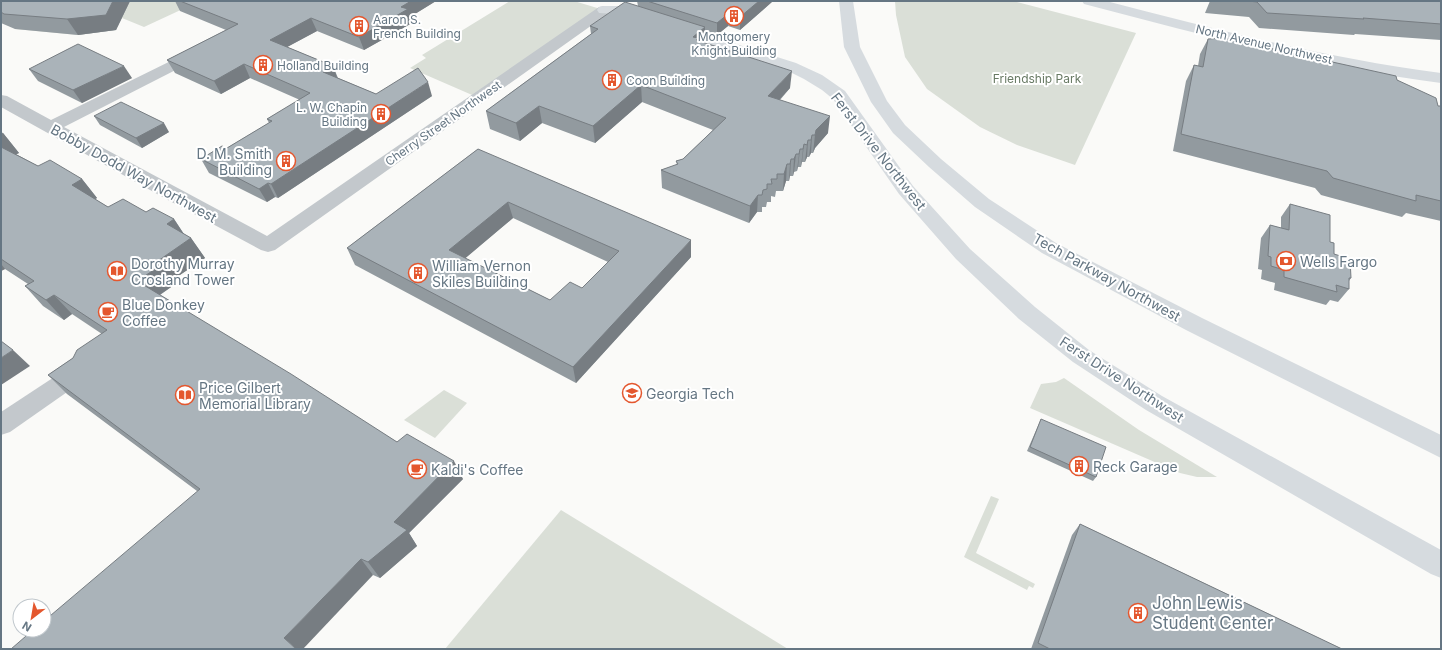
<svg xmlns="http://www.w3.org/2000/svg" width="1442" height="650" viewBox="0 0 1442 650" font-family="Inter,sans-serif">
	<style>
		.green { fill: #dadfd7 }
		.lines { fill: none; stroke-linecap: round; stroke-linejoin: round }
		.street { fill: #c3c8cc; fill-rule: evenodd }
		.secondary { fill: #d6dbdf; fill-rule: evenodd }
		.highway { fill: #d6dbdf; fill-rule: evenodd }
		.wall { fill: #929a9f; fill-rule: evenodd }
		.shaded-wall { fill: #777d82 }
		.building { fill: #aab3b9; stroke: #777d82; fill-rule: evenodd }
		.labels { text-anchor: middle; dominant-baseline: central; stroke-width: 4; stroke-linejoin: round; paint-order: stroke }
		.far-poi-label { font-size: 12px; fill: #657683; stroke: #fff; text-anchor: start }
		.far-street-label { font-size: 12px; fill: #657683; stroke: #fff }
		.far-park-label { font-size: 12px; fill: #687a64; stroke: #fff }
		.street-label { font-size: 14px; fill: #657683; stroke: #fff }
		.poi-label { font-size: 14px; fill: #657683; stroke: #fff; text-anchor: start }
		.near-poi-label { font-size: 17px; fill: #657683; stroke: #fff; text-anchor: start }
	</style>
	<rect width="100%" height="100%" fill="#fafaf8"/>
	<!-- green -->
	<g class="green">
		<path d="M1 1H200L144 27 122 18 116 30 78 35 15 29Z"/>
		<path d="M510 1H574L604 10 479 98 410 68 426 58 422 55Z"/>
		<path d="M895 1H1013L1136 33 1075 165 1017 145 980 127 927 89 905 57 896 15Z"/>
		<path d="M1064 378 1139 430 1217 477H1197L1180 473 1030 408 1041 384 1056 382Z"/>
		<path d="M444 390 467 403 435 438 404 420Z"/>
		<path d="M991 496 999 499 976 553 1035 584 1033 588 1029 586 1027 590 964 557Z"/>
		<path d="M561 510 788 649H445Z"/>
	</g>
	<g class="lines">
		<!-- street -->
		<g class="street">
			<path d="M604 6 609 7 611 10 609 13 275 250 268 252 261 250 168 200 1 107V95L7 96 51 120 193 50 198 48 203 50 206 53 203 56 64 127 267 236 599 7Z"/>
			<path d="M82 361 90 364 94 370 90 376 10 432 1 435V412L74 364Z"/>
		</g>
		<!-- secondary -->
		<g class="secondary">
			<path d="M839 1H853L860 47 887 101 905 125 941 159 989 199 1056 243 1202 318 1441 435V458L1186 330 1042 253 975 207 929 167 893 133 871 102 844 47Z"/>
			<path d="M604 6H619L647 15 649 18 647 21 642 22 618 14 599 13 597 10 599 7Z"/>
			<path d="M676 25 796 63 822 75 845 91 913 186 970 249 1035 307 1089 350 1162 396 1441 550V578L1431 574 1146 410 1073 362 1019 319 956 259 899 194 833 99 822 90 804 79 784 69 671 32 669 29 671 26Z"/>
		</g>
		<!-- highway -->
		<path class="highway" d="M1082 1H1106C1217 30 1327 58 1441 73V83C1320 67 1202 35 1084 4Z"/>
	</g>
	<!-- wall -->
	<g class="wall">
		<path d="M1 1H130L116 30 78 35 15 29 1 23Z"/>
		<path d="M175 1H436L410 17 412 23 364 50 317 31 287 47 333 66 338 78 376 94 432 96 278 198 275 197 267 202 209 173 201 159 227 148 269 123 267 119 300 100 250 78 221 94 175 73 167 60 226 30 180 11Z"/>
		<path d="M637 1H773L740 30 728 26 717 35 705 31V43L790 88 780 100 828 133 815 148 813 153H811L809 157H807L805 162H802L801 167H798L797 171 794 172 793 176H790L789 181H786L783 191H776L775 197 771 196V202H767L766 207H762V212H757L749 223 662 188 661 170 677 165 676 161 683 159 713 130 642 102 595 143 542 123 520 141 490 129 486 111 591 34 590 26 638 6Z"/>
		<path d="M1210 1H1441V40L1355 34 1354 35 1259 28 1249 17 1205 13Z"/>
		<path d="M1208 39 1397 80 1438 106H1441V221L1406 213 1402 217 1321 195 1315 188 1173 151 1186 81 1194 65 1198 66 1200 54Z"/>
		<path d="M29 69 132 78 82 103 38 81Z"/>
		<path d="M94 116 169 132 142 148 100 125Z"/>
		<path d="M1 132 3 133 19 153 16 154 38 166 82 179 97 198 95 199 108 207 146 212 174 219 184 234 191 238 205 258 171 281 174 285 160 295 397 442 463 479 409 533 417 546 380 578 373 575 197 491 67 394 48 375 73 358 102 334 72 314 64 320 43 306 25 286 28 284 5 269 1 271Z"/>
		<path d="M478 149 691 257 576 383 355 265 347 248ZM513 218 608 262 582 288 550 300 465 258Z"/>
		<path d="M1290 204 1330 242 1334 254 1351 278 1349 281V289L1338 302 1330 300 1326 305 1274 290 1275 283 1261 279 1262 270 1258 269 1261 238 1270 225 1281 228V217Z"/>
		<path d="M1041 419 1096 477 1093 481 1027 451Z"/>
		<path d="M1080 524 1342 649H1031L1072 535Z"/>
	</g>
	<!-- shaded-wall -->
	<g class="shaded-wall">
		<path d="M113 1H130L116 30 78 35 67 19Z"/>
		<path d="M411 1H436L410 17 412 23 364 50 359 37 401 7Z"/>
		<path d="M759 1H773L740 30V17Z"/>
		<path d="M728 14V26L717 35V23Z"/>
		<path d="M311 18 317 31 276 53 270 40Z"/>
		<path d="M705 27V44L693 54V37Z"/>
		<path d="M244 64 250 78 221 94 214 81Z"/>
		<path d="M124 66 132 78 82 103 73 90Z"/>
		<path d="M333 66 338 80 323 72Z"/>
		<path d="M792 71 790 88 767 113 768 96Z"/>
		<path d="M428 82 432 96 278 198 271 184Z"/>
		<path d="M641 85 642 102 595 143 593 126Z"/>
		<path d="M539 106 542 123 520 141 516 123Z"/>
		<path d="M830 116 828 133 815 148 813 153 815 135 816 130Z"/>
		<path d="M164 123 169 132 142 148 136 138Z"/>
		<path d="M3 133 19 153 5 160 1 155V134Z"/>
		<path d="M812 135 811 153 809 157 811 140Z"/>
		<path d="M808 140 807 157 805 162 807 145Z"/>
		<path d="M804 144 802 162 801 167 803 149Z"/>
		<path d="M800 149 798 167 797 171 799 154Z"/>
		<path d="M796 154 794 172 793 176 794 159Z"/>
		<path d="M791 159 790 176 789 181 790 164Z"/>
		<path d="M787 164 786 181 783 191 784 174Z"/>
		<path d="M82 179 97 198 87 204 72 185Z"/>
		<path d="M268 183 275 197 267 202 259 189Z"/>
		<path d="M758 195 757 212 749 223 750 206Z"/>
		<path d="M508 202 513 218 455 267 449 250Z"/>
		<path d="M174 219 187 239 167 224Z"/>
		<path d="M191 238 205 258 171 281 174 285 152 300 137 281 155 263Z"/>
		<path d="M691 240V257L576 383 573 367Z"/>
		<path d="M1 264 5 269 1 271Z"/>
		<path d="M54 295 72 314 64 320 46 300Z"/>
		<path d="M13 350 30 366 1 385V358Z"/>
		<path d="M454 461 463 479 409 533 417 546 380 578 368 562 394 522Z"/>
		<path d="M361 559 373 575 303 649H296L284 638Z"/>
	</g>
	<!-- building -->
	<g class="building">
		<path d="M1 1H113L106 15 67 19 4 14 1 12Z"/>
		<path d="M180 1H411L401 7 408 9 359 37 311 18 270 40 333 66 323 72 376 94 418 68 428 82 271 184 268 183 259 189 201 159 222 146 227 148 272 121 267 119 310 93 244 64 214 81 167 60 238 24Z"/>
		<path d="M647 1H759L740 17 728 14 717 23Z"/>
		<path d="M1248 1H1441V24L1363 18 1364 19 1267 13 1257 2Z"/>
		<path d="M625 2 705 27 693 37 698 38 696 40 792 71 768 96 830 116 816 130 815 135H812L811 140H808L807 145 804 144 803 149H800L799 154H796L794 159H791L790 164H787L784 174H777V179H771L772 184H767V189L763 190 762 195H758L750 206 661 170 678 164 676 161 683 159 726 118 641 85 593 126 539 106 516 123 486 111 598 29 590 26Z"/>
		<path d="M1223 38 1396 76 1397 80 1436 98 1438 106H1441V201L1416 195V201L1333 178 1327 171 1181 134 1194 65 1203 67 1208 39Z"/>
		<path d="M78 44 124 66 73 90 29 69Z"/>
		<path d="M121 102 164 123 136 138 94 116Z"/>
		<path d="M1 147 38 166 50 160 82 179 72 185 108 207 123 199 146 212 153 208 174 219 167 224 191 238 155 263 160 266 137 281 291 374 397 442 407 434 454 461 394 522 407 530 368 562 361 559 284 638 296 649H11L33 630H44V621L200 489 48 375 73 358 77 350 107 330 54 295 46 300 25 286 34 281 1 259Z"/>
		<path d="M478 149 691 240 573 367 347 248ZM508 202 619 251 582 288 570 282 550 300 449 250Z"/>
		<path d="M1290 204 1330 215V242L1334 243V254L1350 259 1351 278H1349V289L1336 285 1337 292 1284 277V270L1271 266V257L1268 256 1270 225 1289 230Z"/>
		<path d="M1 341 13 350 1 358Z"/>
		<path d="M1041 419 1106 447 1096 477 1030 447Z"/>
		<path d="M1080 524 1342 649H1050L1038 643Z"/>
	</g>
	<!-- icons -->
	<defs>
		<symbol id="building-ring" viewBox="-11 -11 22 22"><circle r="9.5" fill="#fff" stroke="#e4572e" stroke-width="1.5"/><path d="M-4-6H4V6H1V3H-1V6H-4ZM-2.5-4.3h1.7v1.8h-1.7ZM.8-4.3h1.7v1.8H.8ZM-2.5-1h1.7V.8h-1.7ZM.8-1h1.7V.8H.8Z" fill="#e4572e"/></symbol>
		<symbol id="bank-ring" viewBox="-11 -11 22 22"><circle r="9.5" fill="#fff" stroke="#e4572e" stroke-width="1.5"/><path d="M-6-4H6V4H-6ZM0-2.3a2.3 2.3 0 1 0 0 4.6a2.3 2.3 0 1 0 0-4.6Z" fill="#e4572e"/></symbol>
		<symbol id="library-ring" viewBox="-11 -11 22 22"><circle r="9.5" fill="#fff" stroke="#e4572e" stroke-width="1.5"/><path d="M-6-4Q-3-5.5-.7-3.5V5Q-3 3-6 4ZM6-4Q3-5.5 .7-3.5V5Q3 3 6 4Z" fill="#e4572e"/></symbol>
		<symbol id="cafe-ring" viewBox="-11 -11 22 22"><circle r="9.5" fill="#fff" stroke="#e4572e" stroke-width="1.5"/><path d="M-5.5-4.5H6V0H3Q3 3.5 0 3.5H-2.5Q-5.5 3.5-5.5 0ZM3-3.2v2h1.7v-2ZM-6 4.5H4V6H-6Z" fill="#e4572e"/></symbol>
		<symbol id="university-ring" viewBox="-11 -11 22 22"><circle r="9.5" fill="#fff" stroke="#e4572e" stroke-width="1.5"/><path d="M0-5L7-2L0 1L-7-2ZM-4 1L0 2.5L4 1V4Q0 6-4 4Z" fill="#e4572e"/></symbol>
	</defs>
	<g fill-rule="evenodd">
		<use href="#building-ring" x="723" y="5" width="22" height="22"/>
		<use href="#building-ring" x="348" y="15" width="22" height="22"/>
		<use href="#building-ring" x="252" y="54" width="22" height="22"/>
		<use href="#building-ring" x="601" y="69" width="22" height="22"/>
		<use href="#building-ring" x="370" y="103" width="22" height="22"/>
		<use href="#building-ring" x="275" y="150" width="22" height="22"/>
		<use href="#bank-ring" x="1275" y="250" width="22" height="22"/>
		<use href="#library-ring" x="106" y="260" width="22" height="22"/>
		<use href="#building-ring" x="407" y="262" width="22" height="22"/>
		<use href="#cafe-ring" x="97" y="301" width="22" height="22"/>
		<use href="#university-ring" x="621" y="382" width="22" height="22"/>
		<use href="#library-ring" x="174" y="384" width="22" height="22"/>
		<use href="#building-ring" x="1068" y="455" width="22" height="22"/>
		<use href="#cafe-ring" x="406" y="458" width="22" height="22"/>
		<use href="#building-ring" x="1127" y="602" width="22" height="22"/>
	</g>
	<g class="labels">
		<!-- far-poi labels -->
		<g class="far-poi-label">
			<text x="373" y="19">Aaron S.<tspan x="373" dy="14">French Building</tspan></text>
			<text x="734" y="36" text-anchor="middle">Montgomery<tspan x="734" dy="14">Knight Building</tspan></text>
			<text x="277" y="65">Holland Building</text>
			<text x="626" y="80">Coon Building</text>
			<text x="367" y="107" text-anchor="end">L. W. Chapin<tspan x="367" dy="14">Building</tspan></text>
		</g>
		<!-- far-street labels -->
		<g class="far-street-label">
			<text transform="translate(1264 44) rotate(13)">North Avenue Northwest</text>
			<text transform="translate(443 123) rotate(-35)">Cherry Street Northwest</text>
		</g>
		<!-- far-park labels -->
		<g class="far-park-label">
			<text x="1037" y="78">Friendship Park</text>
		</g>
		<!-- street labels -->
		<g class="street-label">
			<text transform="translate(879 151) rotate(52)">Ferst Drive Northwest</text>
			<text transform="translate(134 173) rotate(29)">Bobby Dodd Way Northwest</text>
			<text transform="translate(1107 277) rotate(29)">Tech Parkway Northwest</text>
			<text transform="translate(1122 379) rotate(33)">Ferst Drive Northwest</text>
		</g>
		<!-- poi labels -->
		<g class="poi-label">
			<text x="272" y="153" text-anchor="end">D. M. Smith<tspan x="272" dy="16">Building</tspan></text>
			<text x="1300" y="261">Wells Fargo</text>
			<text x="131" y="263">Dorothy Murray<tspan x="131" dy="16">Crosland Tower</tspan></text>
			<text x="432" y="265">William Vernon<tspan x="432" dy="16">Skiles Building</tspan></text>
			<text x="122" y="304">Blue Donkey<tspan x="122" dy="16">Coffee</tspan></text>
			<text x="199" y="387">Price Gilbert<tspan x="199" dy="16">Memorial Library</tspan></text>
			<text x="646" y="393">Georgia Tech</text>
			<text x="1093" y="466">Reck Garage</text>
			<text x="431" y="469">Kaldi's Coffee</text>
		</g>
		<!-- near-poi labels -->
		<g class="near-poi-label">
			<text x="1152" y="603">John Lewis<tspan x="1152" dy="20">Student Center</tspan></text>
		</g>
	</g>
	<!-- border -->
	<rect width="1442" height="650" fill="none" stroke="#657683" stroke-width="4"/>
	<!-- north arrow -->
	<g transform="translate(32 618) rotate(211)"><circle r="19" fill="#ffffff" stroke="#c1c8cd"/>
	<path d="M0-3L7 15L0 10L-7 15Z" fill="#e4572e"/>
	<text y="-6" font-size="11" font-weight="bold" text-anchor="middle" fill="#657683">N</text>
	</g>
</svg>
